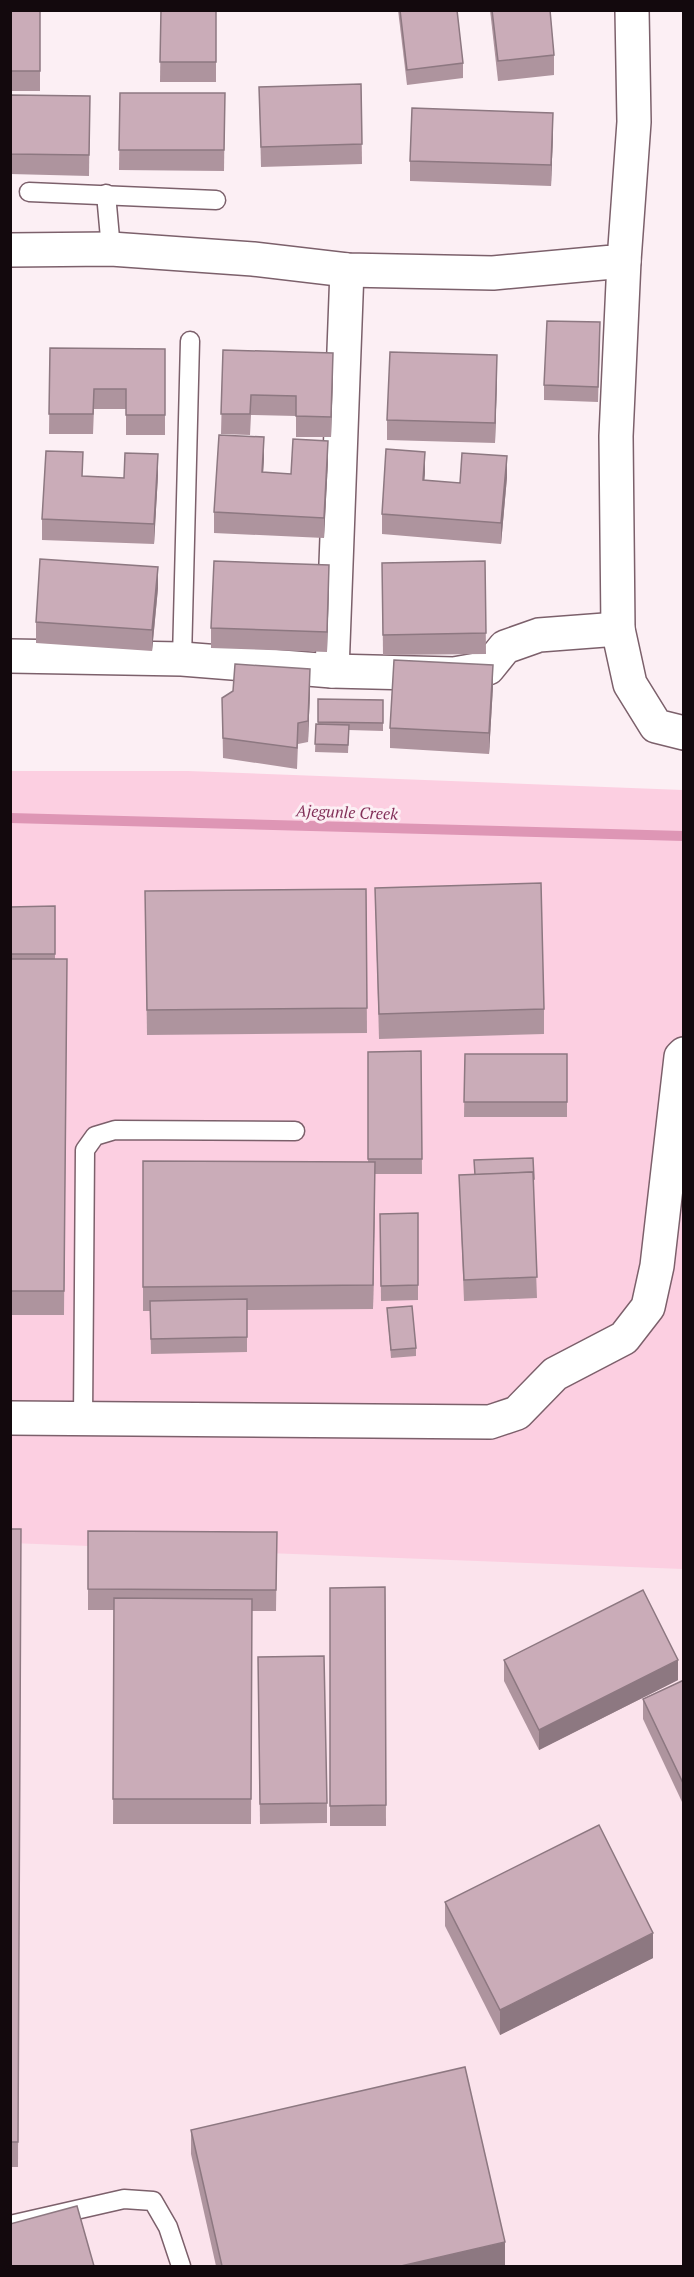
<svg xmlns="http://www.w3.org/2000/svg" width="694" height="2277" viewBox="0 0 694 2277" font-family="'PT Serif',serif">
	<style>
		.built { fill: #fbe3ec }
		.green { fill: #fccfe1 }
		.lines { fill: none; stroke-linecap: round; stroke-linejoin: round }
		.stream { stroke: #de96b5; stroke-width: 10 }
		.lane-casing { stroke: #7c606b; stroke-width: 21 }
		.street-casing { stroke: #7c606b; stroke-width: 36 }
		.lane { stroke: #fff; stroke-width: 18 }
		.street { stroke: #fff; stroke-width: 33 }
		.wall { fill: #ae949e }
		.shaded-wall { fill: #8d7881 }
		.building { fill: #caacb8; stroke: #8d7881; stroke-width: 1.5 }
		.labels { text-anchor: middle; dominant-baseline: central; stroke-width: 6; stroke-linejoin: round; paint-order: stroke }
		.water-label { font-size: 16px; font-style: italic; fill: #822f58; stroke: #fceff4 }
	</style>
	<rect width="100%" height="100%" fill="#fceff4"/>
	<!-- built -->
	<path class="built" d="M11 890 683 899V2266H11Z"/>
	<!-- green -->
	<path class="green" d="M11 771H188L683 790V1569L11 1543Z"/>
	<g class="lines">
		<!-- stream -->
		<path class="stream" d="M10 818 684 836"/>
		<defs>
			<g id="lane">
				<path d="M29 192 216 200"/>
				<path d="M106 194 111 249"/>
				<path d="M182 659 190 341"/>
				<path d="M83 1419 85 1150 95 1136 115 1130 295 1131"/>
				<path d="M10 2225 124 2199 153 2201 168 2227 181 2266"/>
			</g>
			<g id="street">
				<path d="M10 250 111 249 253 259 347 270 493 273 624 261 634 122 632 10"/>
				<path d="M624 261 616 436 618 629 630 684 656 726 684 733"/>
				<path d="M10 656 182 659 332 671 454 674 488 668 505 647 539 635 618 629"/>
				<path d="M332 671 347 270"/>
				<path d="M10 1418 490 1422 517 1413 555 1374 624 1338 648 1307 657 1266 681 1057 684 1054"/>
			</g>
		</defs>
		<!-- lane casing -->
		<use href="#lane" class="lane-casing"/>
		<!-- street casing -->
		<use href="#street" class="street-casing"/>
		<!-- lane -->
		<use href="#lane" class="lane"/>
		<!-- street -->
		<use href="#street" class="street"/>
	</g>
	<!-- wall -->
	<g class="wall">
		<rect x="10" y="10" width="30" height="81"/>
		<path d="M161 10H216V82H160Z"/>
		<path d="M398 10H457L463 63V78L407 85Z"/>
		<path d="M490 10H550L554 55V75L498 81Z"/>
		<path d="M361 84 362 164 261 167 259 87Z"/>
		<path d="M120 93H225L224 171 119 170Z"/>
		<path d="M10 95 90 96 89 176 10 174Z"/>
		<path d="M553 133 551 186 410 181V161Z"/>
		<path d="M600 337 598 402 544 400V385Z"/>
		<path d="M50 348 165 349V435H126V409H94L93 434H49Z"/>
		<path d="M223 350 333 374 331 437H296V416L251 415 250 435 221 434Z"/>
		<path d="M497 376 495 443 387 440V420Z"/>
		<path d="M264 458 263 472 291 474 328 461 324 538 214 533V512Z"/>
		<path d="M425 472 424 481 460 483 507 477 501 544 382 534V514Z"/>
		<path d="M158 475 154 544 42 540V519L83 477 124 478Z"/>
		<path d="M485 561 486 654 383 655 382 563Z"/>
		<path d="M329 585 327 652 211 648V628Z"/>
		<path d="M158 588 152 651 36 643V622Z"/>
		<path d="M493 686 489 754 390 748V728Z"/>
		<path d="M310 689 308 742 298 744 297 769 223 758 222 698Z"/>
		<path d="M318 699 383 700V731L349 730 348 753 315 752 316 724 318 725Z"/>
		<path d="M375 888 544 1009V1034L379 1039Z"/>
		<path d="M366 889 367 1033 147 1035 145 891Z"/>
		<path d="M55 906V959H67L64 1315H10V907Z"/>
		<path d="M421 1051 422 1174H375L373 1309 247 1310V1352L151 1354 150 1311H143V1161L368 1162V1052Z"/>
		<path d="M465 1054H567V1117H464Z"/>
		<path d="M459 1175 534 1179 533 1187 537 1298 464 1301Z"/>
		<path d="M418 1213V1300L381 1301 380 1214Z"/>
		<path d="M387 1308 416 1348V1356L391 1358Z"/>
		<path d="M10 1529H21L18 2167H10Z"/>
		<path d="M88 1531 277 1532 276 1611H252L251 1824H113L114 1610H88Z"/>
		<path d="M385 1587 386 1826H330V1588Z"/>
		<path d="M258 1657 327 1803V1823L260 1824Z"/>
		<path d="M504 1660 678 1680 539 1750 504 1681Z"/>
		<path d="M684 1680 683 1804 643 1719V1699Z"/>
		<path d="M445 1902 653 1958 500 2035 445 1926Z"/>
		<path d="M191 2130 505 2266H216L191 2154Z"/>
	</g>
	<!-- shaded-wall -->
	<g class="shaded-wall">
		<path d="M553 113V133L551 186V165Z"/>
		<path d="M333 353V374L331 437V417Z"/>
		<path d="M497 355V376L495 443V423Z"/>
		<path d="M264 437V458L262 492V472Z"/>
		<path d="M328 441V461L324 538V518Z"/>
		<path d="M425 452V472L423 501V480Z"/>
		<path d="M158 454V475L154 544V524Z"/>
		<path d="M507 456V477L501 544V523Z"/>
		<path d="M329 565V585L327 652V632Z"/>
		<path d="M158 567V588L152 651V630Z"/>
		<path d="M493 665V686L489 754V733Z"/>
		<path d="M310 669V689L308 742V721Z"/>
		<path d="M375 1162V1186L373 1309V1285Z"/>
		<path d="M678 1660V1680L539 1750V1730Z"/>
		<path d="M653 1933V1958L500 2035V2010Z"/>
		<path d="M505 2242V2266H401Z"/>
	</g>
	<!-- building -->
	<g class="building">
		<rect x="10" y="10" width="30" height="61"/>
		<path d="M161 10H216V62H160Z"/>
		<path d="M400 10H457L463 63 407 70Z"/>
		<path d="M492 10H550L554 55 498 61Z"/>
		<path d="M361 84 362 144 261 147 259 87Z"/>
		<path d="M120 93H225L224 150H119Z"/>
		<path d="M10 95 90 96 89 155 10 154Z"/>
		<path d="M412 108 553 113 551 165 410 161Z"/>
		<path d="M547 321 600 322 598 387 544 385Z"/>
		<path d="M50 348 165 349V415H126V389H94L93 414H49Z"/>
		<path d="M223 350 333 353 331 417 296 416V396L251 395 250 414H221Z"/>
		<path d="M390 352 497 355 495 423 387 420Z"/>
		<path d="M219 435 264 437 262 472 291 474 293 439 328 441 324 518 214 512Z"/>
		<path d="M386 449 425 452 423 480 460 483 462 453 507 456 501 523 382 514Z"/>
		<path d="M46 451 83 452 82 476 124 478 125 453 158 454 154 524 42 519Z"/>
		<path d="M40 559 158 567 152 630 36 622Z"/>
		<path d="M214 561 329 565 327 632 211 628Z"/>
		<path d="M485 561 486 633 383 635 382 563Z"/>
		<path d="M394 660 493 665 489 733 390 728Z"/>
		<path d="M235 664 310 669 308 721 298 723 297 748 223 738 222 698 233 691Z"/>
		<path d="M318 699 383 700V723L318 722Z"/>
		<path d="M316 724 349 725 348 745 315 744Z"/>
		<path d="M541 883 544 1009 379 1014 375 888Z"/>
		<path d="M366 889 367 1008 147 1010 145 891Z"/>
		<path d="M55 906V954H10V907Z"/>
		<path d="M10 959H67L64 1291H10Z"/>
		<path d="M421 1051 422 1159H368V1052Z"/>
		<path d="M465 1054H567V1102H464Z"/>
		<path d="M533 1158 534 1179H533V1172L475 1175 474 1160Z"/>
		<path d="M143 1161 375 1162 373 1285 143 1287Z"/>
		<path d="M533 1172 537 1277 464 1280 459 1175Z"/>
		<path d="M418 1213V1285L381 1286 380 1214Z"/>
		<path d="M247 1299V1337L151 1339 150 1301Z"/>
		<path d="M412 1306 416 1348 391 1350 387 1308Z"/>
		<path d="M10 1529H21L18 2142H10Z"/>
		<path d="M88 1531 277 1532 276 1590 88 1589Z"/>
		<path d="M385 1587 386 1805 330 1806V1588Z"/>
		<path d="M643 1590 678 1660 539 1730 504 1660Z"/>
		<path d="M114 1598 252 1599 251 1799H113Z"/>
		<path d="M324 1656 327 1803 260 1804 258 1657Z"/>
		<path d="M684 1680V1783H683L643 1699Z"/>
		<path d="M599 1825 653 1933 500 2010 445 1902Z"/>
		<path d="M465 2067 505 2242 401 2266H222L191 2130Z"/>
		<path d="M77 2206 94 2266H10V2224Z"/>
	</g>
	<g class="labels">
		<!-- water labels -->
		<g class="water-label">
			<text transform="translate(347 812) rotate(2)">Ajegunle Creek</text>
		</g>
	</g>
	<!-- border -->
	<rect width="694" height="2277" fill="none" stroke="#13090d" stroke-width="24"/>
</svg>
